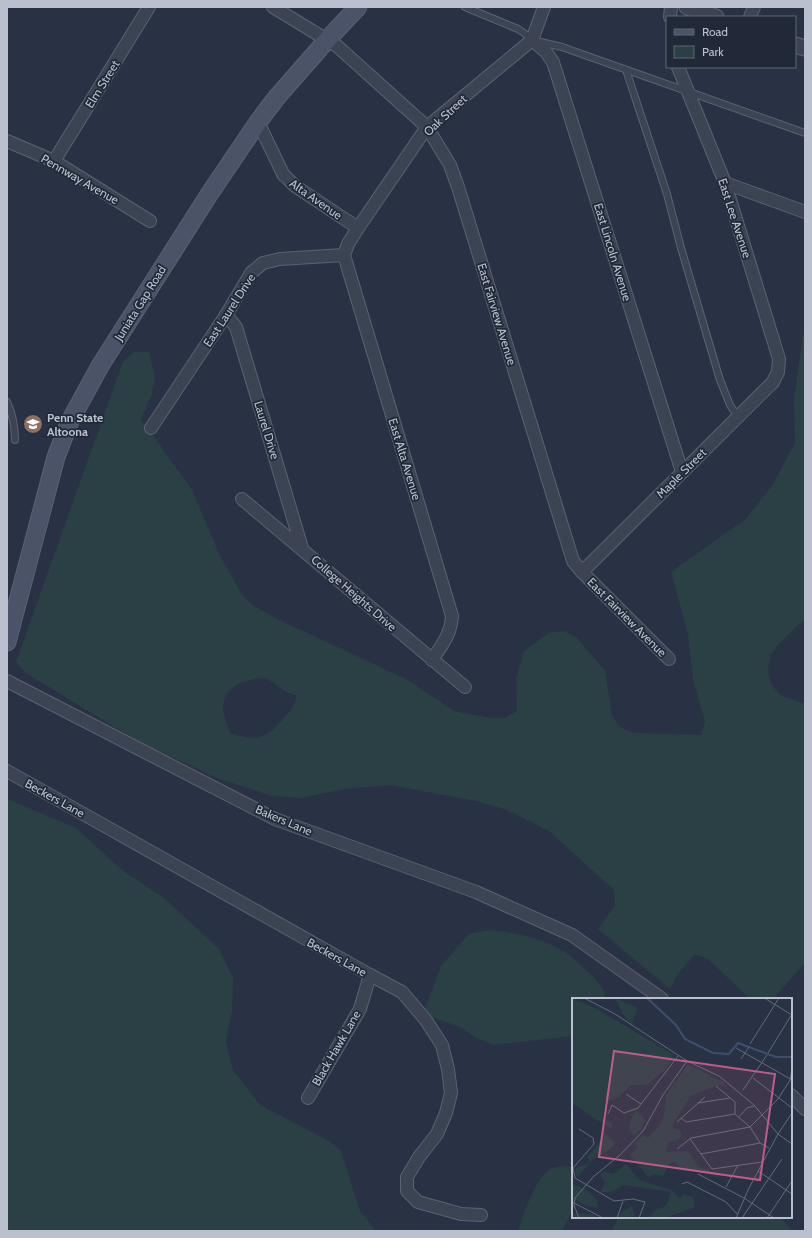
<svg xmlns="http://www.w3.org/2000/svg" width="812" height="1238" viewBox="0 0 812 1238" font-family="Cabin,sans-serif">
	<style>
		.green { fill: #2a4045; fill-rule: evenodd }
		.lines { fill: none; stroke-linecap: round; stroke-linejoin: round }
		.service-casing { stroke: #5b6271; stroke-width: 8 }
		.minor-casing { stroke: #5b6271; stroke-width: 14 }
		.tertiary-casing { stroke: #5b6271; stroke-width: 17 }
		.secondary-casing { stroke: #5b6271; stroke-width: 19 }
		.service { stroke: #3c4454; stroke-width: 6 }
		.minor { stroke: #3c4454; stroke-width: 12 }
		.tertiary { stroke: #3c4454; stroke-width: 15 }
		.secondary { stroke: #4a5367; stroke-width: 17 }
		.labels { text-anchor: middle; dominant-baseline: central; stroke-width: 3.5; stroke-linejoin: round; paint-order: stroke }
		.street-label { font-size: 12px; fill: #bac0cd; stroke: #212939 }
		.poi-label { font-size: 12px; font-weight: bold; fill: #bac0cd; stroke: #212939; text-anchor: start }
		.inset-river { fill: none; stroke: #3e4e6d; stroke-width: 2 }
		.inset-road { fill: none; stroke: #626b7b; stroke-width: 1 }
		.view { fill: #bf5b89; fill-opacity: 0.15; stroke: #bf5b89; stroke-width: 2 }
		.inset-edge { fill: none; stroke: #bac0cd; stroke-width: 2 }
	</style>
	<rect width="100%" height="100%" fill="#283244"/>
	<!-- green -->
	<g class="green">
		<path d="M805 332V619L778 645 770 656 768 670 771 684 780 695 805 704V963L773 999H750L708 959 695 954 678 974 670 989 598 929 615 905 614 890 549 831 507 810 476 801 390 785 345 789 301 798 272 796 217 778 139 742 26 673 16 662 123 362 134 352H149L155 379 152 394 140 420 151 428V433L192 490 220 556 242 595 252 605 277 619 406 679 454 711 490 718H505L517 711 516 679 524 651 549 633 564 631 577 638 605 671 612 715 619 727 635 733 701 735 705 722 693 679 688 634 671 572 746 519 773 484 795 443 794 399 803 336ZM267 678 284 691 297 696 292 709 272 731 258 738 244 737 230 733C228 727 222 712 223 706 226 683 248 679 267 678Z"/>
		<path d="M7 799 76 828 122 870 164 898 219 949 233 978 232 1011 226 1041 233 1070 260 1105 329 1141 341 1151 360 1211 376 1231H7Z"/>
		<path d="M489 930C514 932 541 938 563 951 572 956 580 965 587 971 595 978 606 989 605 999H573V1036L493 1045 476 1038 460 1027 423 1014 441 966 469 934Z"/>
		<path d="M565 1166H573V1209L562 1231H518C523 1215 535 1179 550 1169 553 1167 561 1167 565 1166Z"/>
		<path d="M619 1217H780L793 1231H615L612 1230Z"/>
	</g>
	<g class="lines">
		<defs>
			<g id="service">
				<path d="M465 7 518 29 524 33 532 40 562 47 805 133"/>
				<path d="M626 70 667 194 681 248 720 380 730 405 738 417"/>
				<path d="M7 402C13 415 15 426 15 440"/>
			</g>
			<g id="minor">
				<path d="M273 7 337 46 427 127 450 165 458 187 573 561 582 572 669 659"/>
				<path d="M670 17 671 7"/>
				<path d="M750 17 754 7"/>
				<path d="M532 40 546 52 553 62 682 472"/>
				<path d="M258 122 283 174 295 186 358 228"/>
				<path d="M7 141 54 161 150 221"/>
				<path d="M54 161 149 7"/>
				<path d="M725 183 805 212"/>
				<path d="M344 255 452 616C451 634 442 645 432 660"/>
				<path d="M344 255 348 244 358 228 427 127 532 40 544 7"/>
				<path d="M226 315 236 327 302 548"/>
				<path d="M151 428 226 315 251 273 263 263 280 259 344 255"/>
				<path d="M242 499 465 687"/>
				<path d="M582 572 773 382 778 372 779 359 725 183 678 67"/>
				<path d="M7 681 275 819 476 892 572 935 662 999"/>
				<path d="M7 771 370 975 402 992 425 1019 442 1045 448 1069 451 1093 446 1113 437 1134 419 1157 407 1177V1191L418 1202 461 1214 481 1215"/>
				<path d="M791 1095 805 1109"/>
				<path d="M308 1098 360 1009 370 975"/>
			</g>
			<g id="tertiary">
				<path d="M687 7 716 17"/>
				<path d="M795 45 805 48"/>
			</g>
			<path id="secondary" d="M7 642 56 457 70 421 100 366 210 193 258 122 277 97 327 40 358 7"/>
		</defs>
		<!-- service casing -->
		<use href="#service" class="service-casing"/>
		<!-- minor casing -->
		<use href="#minor" class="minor-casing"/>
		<!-- tertiary casing -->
		<use href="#tertiary" class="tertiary-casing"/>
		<!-- secondary casing -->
		<use href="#secondary" class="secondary-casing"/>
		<!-- service -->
		<use href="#service" class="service"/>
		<!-- minor -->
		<use href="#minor" class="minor"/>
		<!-- tertiary -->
		<use href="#tertiary" class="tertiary"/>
		<!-- secondary -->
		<use href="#secondary" class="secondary"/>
	</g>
	<!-- icons -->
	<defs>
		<symbol id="university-disc" viewBox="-11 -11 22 22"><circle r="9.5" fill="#8d6e63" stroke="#212939"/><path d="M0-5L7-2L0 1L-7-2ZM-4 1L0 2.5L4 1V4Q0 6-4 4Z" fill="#fff"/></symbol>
	</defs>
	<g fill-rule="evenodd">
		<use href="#university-disc" x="22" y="413" width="22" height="22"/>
	</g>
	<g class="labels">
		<!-- street labels -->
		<g class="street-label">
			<text transform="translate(102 84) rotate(-58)">Elm Street</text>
			<text transform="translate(445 115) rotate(-43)">Oak Street</text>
			<text transform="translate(80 179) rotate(30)">Pennway Avenue</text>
			<text transform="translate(316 199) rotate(35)">Alta Avenue</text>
			<text transform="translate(735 218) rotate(72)">East Lee Avenue</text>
			<text transform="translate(613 252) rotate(73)">East Lincoln Avenue</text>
			<text transform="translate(140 303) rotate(-58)">Juniata Gap Road</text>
			<text transform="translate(229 310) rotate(-57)">East Laurel Drive</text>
			<text transform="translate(497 314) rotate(73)">East Fairview Avenue</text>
			<text transform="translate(267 430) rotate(73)">Laurel Drive</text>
			<text transform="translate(405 459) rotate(73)">East Alta Avenue</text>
			<text transform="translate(681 473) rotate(-45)">Maple Street</text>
			<text transform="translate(354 593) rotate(41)">College Heights Drive</text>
			<text transform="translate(627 617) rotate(45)">East Fairview Avenue</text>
			<text transform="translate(55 798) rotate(29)">Beckers Lane</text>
			<text transform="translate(284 820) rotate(23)">Bakers Lane</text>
			<text transform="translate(337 957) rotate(29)">Beckers Lane</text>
			<text transform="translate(336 1048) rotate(-60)">Black Hawk Lane</text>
		</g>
		<!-- poi labels -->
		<g class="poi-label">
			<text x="47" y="417">Penn State<tspan x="47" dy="14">Altoona</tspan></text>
		</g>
	</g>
	<!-- overview -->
	<g transform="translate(572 998)">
		<rect width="220" height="220" fill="#283244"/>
		<path d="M0 0 23 10 102 57 94 71 75 87H59L47 99 33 104 30 120 41 126 39 131 0 105ZM43 0 66 10 59 26 52 18ZM116 66 153 85 154 89 146 87 119 98 100 127 101 130 108 132 110 138 104 143H97L94 154 116 153 126 168 144 175 149 180 124 173H112L102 164 98 165 91 178 82 176 76 179 58 157 66 149 62 145 71 137 76 140 88 127 93 113 94 97ZM63 113 69 116 73 123 69 132 62 137 57 132 58 124ZM31 133 42 144 41 149 20 162 6 179 3 175 4 170 17 165 18 162 15 160 28 143ZM54 166 67 182 100 192 108 201 111 196 121 199 123 209 93 220H76L84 212 94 208 99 194 52 187 39 194H29L33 185 28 177 32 174 42 176ZM0 186 13 191 25 202 26 210 12 207 0 200ZM60 208 63 218 46 220 48 215ZM0 215 21 216 24 220H0Z" fill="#2a4045"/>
		<path class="inset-river" d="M75 0 104 27 113 41 141 55 157 56 166 45 204 59H220"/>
		<path class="inset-road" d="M12 0 43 16 115 63 147 78 182 107 206 136 220 146M194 1 220 17M178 46 207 0M164 50 220 82M196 55 220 16M169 61 177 49M181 80 220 110M144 88 163 104V116M171 92 195 57M54 96 69 106M126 105 158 100M36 116 40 107 52 115 66 110 106 58M163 116 178 129 188 145 197 150M167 119 175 110 182 108M109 120 114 124 163 116M105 124 133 99M7 131 21 140 22 146 1 170 3 180 42 203 61 201 73 204 67 220M206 136 220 115M118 141 140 171 190 164M105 151 119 140 178 129 206 101 218 82 220 71M129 156 188 145M186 173 220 196M126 176 172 200 202 220M110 186 115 184 154 204 166 217M154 189 166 167M0 204 31 220M7 220 2 207 3 200 21 179 48 157 71 133 91 97 115 63M45 220 51 203M164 220 176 192 206 136M170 220 210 161M195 220 220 183"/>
		<path class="view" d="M42 53 203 76 188 182 27 159Z"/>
		<rect width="220" height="220" class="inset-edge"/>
	</g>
	<!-- border -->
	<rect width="812" height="1238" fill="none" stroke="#bac0cd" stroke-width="16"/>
	<!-- legend -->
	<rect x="666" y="16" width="130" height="52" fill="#212939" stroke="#5e6574"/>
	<rect x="674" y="29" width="20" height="6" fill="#4a5367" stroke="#5e6574"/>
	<text x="702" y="36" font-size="12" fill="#bac0cd">Road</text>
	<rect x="674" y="46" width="20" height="12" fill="#2a4045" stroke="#5e6574"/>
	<text x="702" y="56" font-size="12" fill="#bac0cd">Park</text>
</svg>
